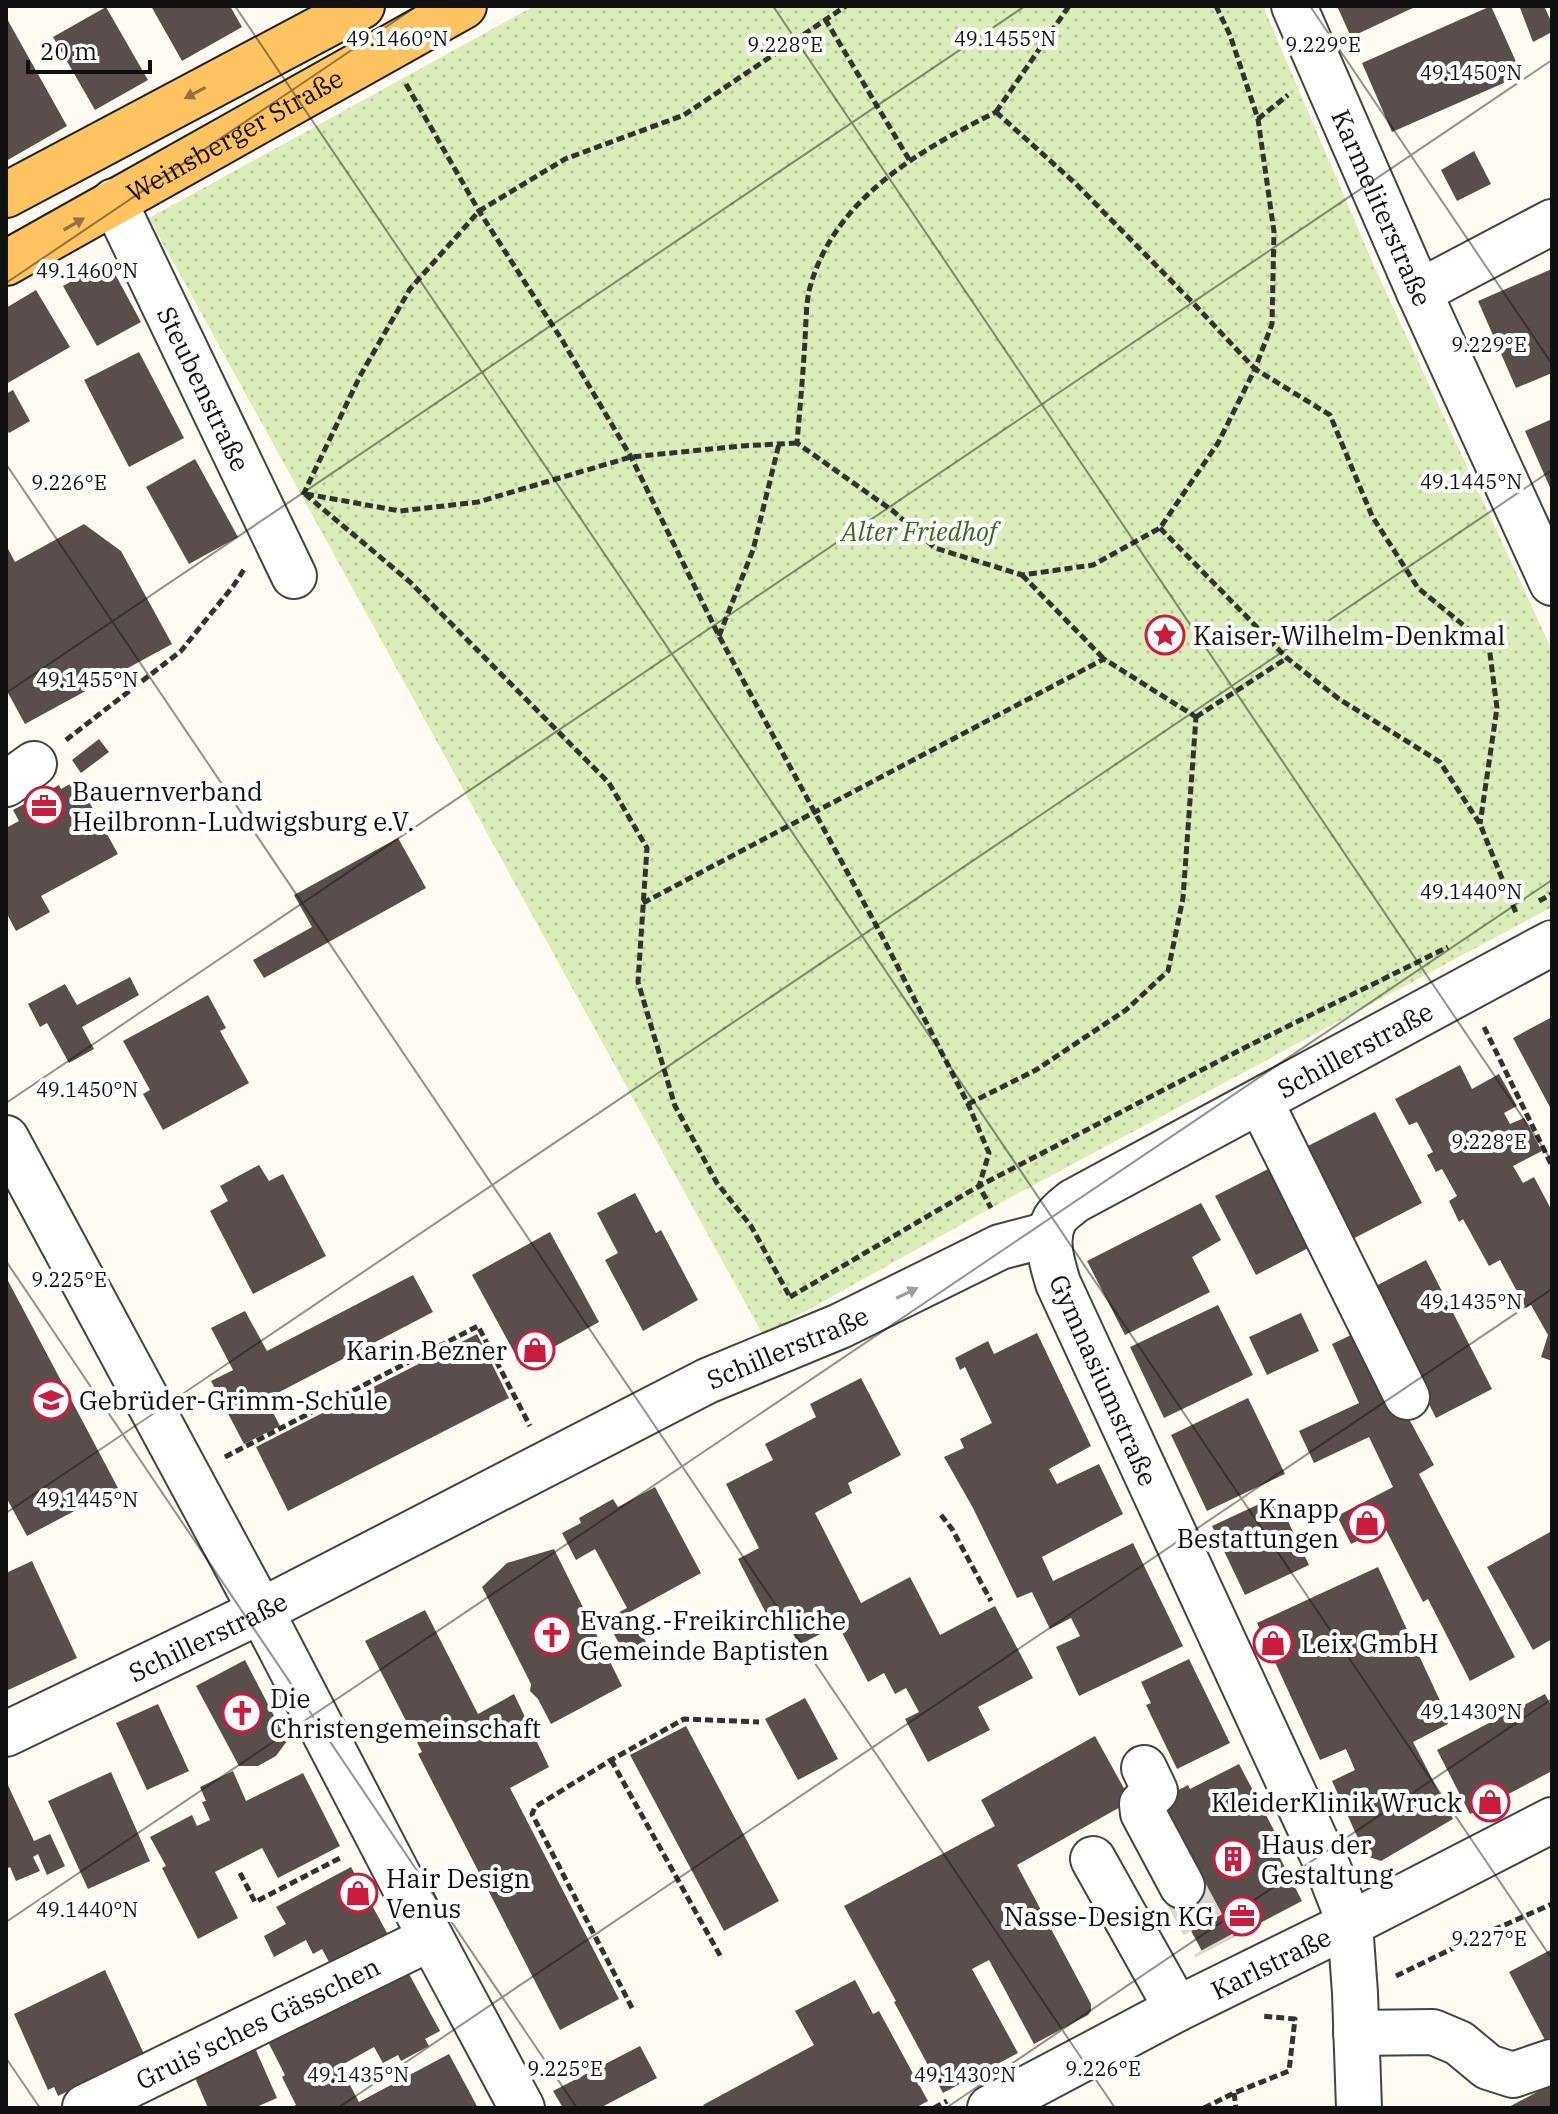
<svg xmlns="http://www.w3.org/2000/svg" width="1558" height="2114" viewBox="0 0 1558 2114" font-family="'IBM Plex Serif',serif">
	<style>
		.park { fill: url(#park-dots) }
		.building { fill: #594e4b }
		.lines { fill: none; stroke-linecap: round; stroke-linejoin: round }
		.minor-tunnel { stroke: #dbd8d0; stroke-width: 44; stroke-dasharray: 44 22; stroke-linecap: butt }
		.minor-casing { stroke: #434343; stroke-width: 48 }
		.major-casing { stroke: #212121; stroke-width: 48 }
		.path { stroke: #323232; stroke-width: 5; stroke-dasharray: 8 4; stroke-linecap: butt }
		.minor { stroke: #fff; stroke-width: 44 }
		.major { stroke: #ffc362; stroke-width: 44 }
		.oneway { fill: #93723d }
		.oneway2 { fill: #9f9f9f }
		.ticks { fill: none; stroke: #101010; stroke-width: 2; stroke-opacity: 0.45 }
		.labels { text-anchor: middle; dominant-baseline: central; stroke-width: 8; stroke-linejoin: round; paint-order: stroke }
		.street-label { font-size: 26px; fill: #101010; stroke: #fff }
		.park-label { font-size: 26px; font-style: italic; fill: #376d1a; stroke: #fff }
		.poi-label { font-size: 26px; fill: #101010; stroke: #fff; text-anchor: start }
		.ticks-label { font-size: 20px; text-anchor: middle; fill: #101010; stroke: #fff; stroke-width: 8; stroke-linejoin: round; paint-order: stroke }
	</style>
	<defs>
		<pattern id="park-dots" width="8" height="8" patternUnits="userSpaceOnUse" patternTransform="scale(2)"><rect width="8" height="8" fill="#dbedb8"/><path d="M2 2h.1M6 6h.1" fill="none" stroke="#bbca9d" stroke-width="1.8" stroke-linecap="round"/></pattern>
	</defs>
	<rect width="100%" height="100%" fill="#fffbf2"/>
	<!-- park -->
	<path class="park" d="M534 6H1263L1374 266 1552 650V907L991 1208 763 1335 149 218Z"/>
	<!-- building -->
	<g class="building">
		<path d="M151 6H230L242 27 182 61Z"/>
		<path d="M1337 6H1417L1351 37Z"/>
		<path d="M1491 6 1522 75 1392 132 1362 63Z"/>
		<path d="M1524 6H1544L1552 23V32L1533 42 1520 8Z"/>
		<path d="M106 7 148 80 95 110 53 37Z"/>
		<path d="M6 17 67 126 6 161Z"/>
		<path d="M1474 151 1491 184 1457 201 1441 170Z"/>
		<path d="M108 261 141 322 97 346 63 286Z"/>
		<path d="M1552 269V373L1516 388 1478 301Z"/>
		<path d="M36 290 70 347 6 384V308Z"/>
		<path d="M139 352 184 438 129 467 84 380Z"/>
		<path d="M13 390 30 421 9 433 6 428V394Z"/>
		<path d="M1552 419V492L1525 431Z"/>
		<path d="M195 459 238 537 189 564 146 487Z"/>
		<path d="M84 524 121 551 172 644 25 724 8 693 6 694V545L15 562Z"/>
		<path d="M99 739 109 752 81 773 72 760Z"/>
		<path d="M77 780 118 854 41 896 50 912 16 931 6 912V828L19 821 13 810 59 785 61 789Z"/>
		<path d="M398 838 426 888 264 978 253 960 312 927 294 895Z"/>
		<path d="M130 977 139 995 82 1027 94 1049 69 1063 47 1023 40 1027 28 1004 65 984 77 1005Z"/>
		<path d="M208 995 226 1028 220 1031 249 1083 163 1130 143 1094 150 1090 123 1041Z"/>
		<path d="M1552 1017V1111L1513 1038Z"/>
		<path d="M1460 1065 1472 1089 1499 1074 1517 1106 1504 1113 1510 1124 1524 1118 1542 1151 1513 1166 1523 1183 1534 1177 1552 1211V1361L1541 1357 1548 1335 1531 1305 1526 1308 1500 1260 1489 1266 1463 1219 1459 1222 1449 1201 1457 1196 1442 1169 1436 1172 1427 1155 1433 1152 1417 1122 1409 1125 1395 1099Z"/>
		<path d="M1375 1112 1422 1203 1343 1244 1296 1152Z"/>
		<path d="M1282 1162 1322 1241 1256 1275 1215 1196Z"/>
		<path d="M259 1165 269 1181 283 1174 326 1256 253 1294 210 1211 228 1201 220 1186Z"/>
		<path d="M635 1193 656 1233 661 1230 698 1300 643 1331 605 1260 618 1253 597 1213Z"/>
		<path d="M1201 1203 1221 1240 1192 1257 1210 1292 1125 1335 1087 1261Z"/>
		<path d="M550 1232 599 1322 521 1365 472 1275Z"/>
		<path d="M1426 1260 1492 1389 1436 1418 1370 1289Z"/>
		<path d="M413 1275 433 1312 266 1399 280 1426 244 1444 211 1381 233 1370 211 1328 245 1311 267 1351Z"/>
		<path d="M6 1277 118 1488 27 1536 6 1497Z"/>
		<path d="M1218 1305 1253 1375 1164 1418 1130 1347Z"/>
		<path d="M1301 1313 1319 1351 1267 1375 1249 1337Z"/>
		<path d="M1366 1328 1409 1419 1434 1465 1419 1474 1515 1657 1470 1681 1428 1599 1423 1602 1385 1528 1351 1544 1337 1516 1393 1487 1369 1437 1314 1463 1299 1431 1359 1403 1332 1344Z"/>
		<path d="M1037 1333 1091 1446 1049 1469 1057 1484 1099 1464 1123 1514 1042 1557 1053 1581 1133 1543 1183 1646 1079 1696 1056 1647 1080 1636 1071 1618 1050 1629 1032 1592 1017 1598 973 1508 944 1457 964 1448 960 1439 992 1423 965 1367 960 1370 955 1358 988 1341 994 1354Z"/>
		<path d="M477 1334 509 1398 288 1511 256 1447Z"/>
		<path d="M861 1378 901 1455 848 1483 852 1493 815 1513 861 1603 910 1577 940 1635 995 1606 1033 1678 978 1707 990 1730 928 1762 905 1719 919 1712 906 1688 895 1694 884 1673 868 1682 838 1625 799 1645 785 1618 772 1625 738 1559 759 1548 726 1484 773 1460 765 1444 816 1417 810 1404Z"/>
		<path d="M1248 1398 1285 1474 1207 1511 1171 1435Z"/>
		<path d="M655 1487 701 1573 630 1612 647 1644 625 1655 606 1619 627 1608 595 1549 576 1560 562 1533 581 1523 579 1518 613 1499 618 1507Z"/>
		<path d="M1276 1496 1309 1565 1245 1595 1212 1526Z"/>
		<path d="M1552 1531V1639L1533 1650 1487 1567Z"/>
		<path d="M554 1549 622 1686 551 1724 538 1699 530 1691 531 1684 482 1587 507 1563Z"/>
		<path d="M32 1561 77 1658 6 1691V1573Z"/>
		<path d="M1378 1567 1442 1705H1440L1448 1724 1413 1742 1453 1819 1381 1861 1366 1856 1332 1781 1355 1770 1346 1749 1320 1760 1257 1623Z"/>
		<path d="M425 1610 478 1714 514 1694 549 1767 510 1788 619 1999 560 2030 418 1754 422 1752 365 1641Z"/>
		<path d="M1189 1659 1230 1743 1177 1769 1146 1705 1151 1703 1141 1682Z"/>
		<path d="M245 1660 287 1741 276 1756 258 1766H239L196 1686Z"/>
		<path d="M1545 1694 1552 1707V1771L1470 1814 1437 1750Z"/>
		<path d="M805 1698 838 1759 798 1780 765 1719Z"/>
		<path d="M158 1704 189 1771 147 1790 116 1723Z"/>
		<path d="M686 1726 779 1901 724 1931 630 1755Z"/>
		<path d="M1095 1736 1131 1801 1017 1865 1091 2004V2011L1088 2015 1034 2044 989 1960 972 1969 1018 2053 943 2093 894 2002 896 2001 844 1906 995 1826 981 1800Z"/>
		<path d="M1239 1764 1277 1836 1271 1840 1302 1901 1203 1953 1170 1892 1156 1802 1188 1785 1190 1789Z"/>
		<path d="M233 1771 246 1801 303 1773 340 1846 278 1878 262 1848 215 1872 238 1918 198 1939 162 1868 166 1866 150 1837 192 1815 197 1826 210 1820 202 1802 206 1801 200 1787Z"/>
		<path d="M111 1772 150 1861 88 1889 48 1801Z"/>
		<path d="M6 1781 34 1841 50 1834 65 1866 47 1875 38 1854 33 1857 40 1871 16 1881 10 1867 6 1869Z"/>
		<path d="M351 1867 392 1942 335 1973 322 1949 313 1954 306 1940 274 1957 264 1936 286 1924 276 1907Z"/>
		<path d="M1552 1949V2037L1545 2040 1509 1972Z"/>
		<path d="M402 1961 440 2031 425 2039 429 2046 401 2061 398 2055 383 2063 374 2047 340 2066 359 2102 449 2054 478 2108H290L296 2105 282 2077 285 2075 267 2040Z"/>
		<path d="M105 1970 144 2054 58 2096 54 2087 48 2090 14 2014Z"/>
		<path d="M855 1980 873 2014 879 2011 928 2101 915 2108H705L703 2105 814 2045 795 2011Z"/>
		<path d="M251 2039 277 2098 254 2108H208L190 2066Z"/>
		<path d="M640 2046 657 2078 600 2108H563L553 2091Z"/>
		<path d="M1552 2084V2108H1507Z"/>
	</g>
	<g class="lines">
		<!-- minor-tunnel -->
		<path class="minor-tunnel" d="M1182 1886 1215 1947"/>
		<defs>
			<g id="minor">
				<path id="s1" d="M1294 6 1419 292 1552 583"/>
				<path id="s2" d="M114 201 294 576"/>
				<path d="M1419 292 1552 222"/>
				<path d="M6 784 34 764"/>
				<path d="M1260 1101 1407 1397"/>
				<path d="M6 1138 261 1611 431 1938 522 2108"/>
				<path id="s3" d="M6 1734 261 1611 707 1381 840 1326 1000 1247 1050 1234"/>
				<path d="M1144 1768 1155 1791 1142 1804 1143 1813 1182 1886"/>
				<path d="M1093 1859 1177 2009"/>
				<path d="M1356 2033 1433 2032 1459 2043 1488 2067 1513 2075 1551 2062"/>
				<path id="s4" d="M85 2107 431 1938"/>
				<path id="s5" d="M990 2108 1177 2009 1350 1924 1552 1820"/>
				<path id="s6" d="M1359 2108 1355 1993 1350 1924 1327 1865 1058 1283C1052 1263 1044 1239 1055 1219 1059 1212 1068 1206 1074 1201L1552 943"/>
			</g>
			<g id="major">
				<path d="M6 195 362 6"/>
				<path id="s7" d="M6 263 464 6"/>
			</g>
		</defs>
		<!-- minor casing -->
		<use href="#minor" class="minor-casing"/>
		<!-- major casing -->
		<use href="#major" class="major-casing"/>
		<!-- path -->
		<g class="path">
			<path d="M1216 6 1230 35 1258 119 1274 232 1272 324 1255 369 1330 415 1372 516 1418 588 1489 646 1497 708 1480 824"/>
			<path d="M825 19 910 161"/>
			<path d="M406 84 479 211 562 340 631 457 719 636 882 936 968 1104 989 1153 979 1186 991 1208"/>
			<path d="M996 112 1076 184 1195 305 1255 369 1218 443 1160 528 1093 565 1022 575 935 548 893 511 797 443C800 408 803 374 805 340 806 324 806 306 809 291 832 200 918 151 996 112Z"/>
			<path d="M996 112 1069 6"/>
			<path d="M1258 119 1288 95"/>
			<path d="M305 494 410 582 609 783 647 848 638 982 675 1106 717 1183 751 1226 790 1297"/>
			<path d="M306 494 400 511 478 502 631 457 741 446 797 443"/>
			<path d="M303 495 360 376 410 289 479 211 565 159 684 115 846 6"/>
			<path d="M1160 528 1287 658 1339 699 1440 762 1480 824 1516 913"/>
			<path d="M1022 575 1104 659"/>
			<path d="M719 636 753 550 779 444"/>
			<path d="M1196 717 1287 658"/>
			<path d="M66 740 181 651 234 585 245 568"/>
			<path d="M1539 901 1552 894"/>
			<path d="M643 903 1104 659 1196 717"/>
			<path d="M1484 1027 1552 1166"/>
			<path d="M968 1104 1036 1070 1126 1010 1168 971 1183 898 1196 717"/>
			<path d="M790 1297 979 1186 1244 1048 1448 947"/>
			<path d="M225 1457 478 1326 530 1426"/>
			<path d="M941 1515 952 1529 991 1601"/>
			<path d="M611 1760 722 1959"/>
			<path d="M240 1873 255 1902 342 1857"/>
			<path d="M1396 1976 1466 1942 1552 1904"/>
			<path d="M632 2008 532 1814 535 1807 611 1760 684 1719 759 1722"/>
			<path d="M1234 2093 1236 2108"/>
			<path d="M934 2108 947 2101"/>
			<path d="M1204 2108 1234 2093 1289 2071 1295 2019 1262 2016"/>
		</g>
		<!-- minor -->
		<use href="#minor" class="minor"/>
		<!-- major -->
		<use href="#major" class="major"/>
	</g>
	<!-- one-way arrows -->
	<defs><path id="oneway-solid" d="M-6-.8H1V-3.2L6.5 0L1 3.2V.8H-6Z" transform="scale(2)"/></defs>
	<g class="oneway">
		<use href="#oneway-solid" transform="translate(195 93) rotate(152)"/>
		<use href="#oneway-solid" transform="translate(74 224) rotate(-30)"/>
	</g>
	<use class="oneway2" href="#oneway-solid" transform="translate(907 1293) rotate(-26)"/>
	<!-- ticks -->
	<path class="ticks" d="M235 6 1552 1959M773 6 1552 1161M1310 6 1552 364M6 283 417 6M6 464 1115 2108M6 693 1025 6M6 1103 1552 60M6 1261 577 2108M6 1513 1552 470M6 1922 1552 880M6 2058 40 2108M338 2108 1552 1289M946 2108 1552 1699"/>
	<!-- icons -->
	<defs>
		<symbol id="sight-ring" viewBox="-11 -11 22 22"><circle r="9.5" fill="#fff" stroke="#ca1d3d" stroke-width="1.5"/><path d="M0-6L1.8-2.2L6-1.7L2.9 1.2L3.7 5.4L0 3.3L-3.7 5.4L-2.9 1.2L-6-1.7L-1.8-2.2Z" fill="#ca1d3d"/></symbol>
		<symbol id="office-ring" viewBox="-11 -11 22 22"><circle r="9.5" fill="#fff" stroke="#ca1d3d" stroke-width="1.5"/><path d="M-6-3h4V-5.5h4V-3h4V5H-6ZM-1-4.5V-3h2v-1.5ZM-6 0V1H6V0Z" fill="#ca1d3d"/></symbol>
		<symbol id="shop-ring" viewBox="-11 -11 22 22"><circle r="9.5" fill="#fff" stroke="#ca1d3d" stroke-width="1.5"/><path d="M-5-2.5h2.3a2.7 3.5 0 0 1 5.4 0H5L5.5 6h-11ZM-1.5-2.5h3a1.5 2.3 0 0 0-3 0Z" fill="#ca1d3d"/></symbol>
		<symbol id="school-ring" viewBox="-11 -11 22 22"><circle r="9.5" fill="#fff" stroke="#ca1d3d" stroke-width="1.5"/><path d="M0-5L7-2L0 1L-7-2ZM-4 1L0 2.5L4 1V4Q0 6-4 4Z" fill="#ca1d3d"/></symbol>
		<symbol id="church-ring" viewBox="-11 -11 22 22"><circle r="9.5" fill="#fff" stroke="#ca1d3d" stroke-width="1.5"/><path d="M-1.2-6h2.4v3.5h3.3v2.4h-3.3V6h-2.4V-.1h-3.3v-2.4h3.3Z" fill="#ca1d3d"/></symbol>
		<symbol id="building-ring" viewBox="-11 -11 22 22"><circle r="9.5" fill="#fff" stroke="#ca1d3d" stroke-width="1.5"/><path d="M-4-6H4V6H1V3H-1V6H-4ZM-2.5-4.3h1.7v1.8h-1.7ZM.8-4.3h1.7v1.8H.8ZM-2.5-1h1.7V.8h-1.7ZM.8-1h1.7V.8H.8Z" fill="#ca1d3d"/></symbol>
	</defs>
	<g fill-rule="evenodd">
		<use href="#sight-ring" x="1143" y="613" width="44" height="44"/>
		<use href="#office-ring" x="22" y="784" width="44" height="44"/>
		<use href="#shop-ring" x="513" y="1328" width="44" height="44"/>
		<use href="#school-ring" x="29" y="1378" width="44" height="44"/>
		<use href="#shop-ring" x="1345" y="1501" width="44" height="44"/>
		<use href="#church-ring" x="530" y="1613" width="44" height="44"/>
		<use href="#shop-ring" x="1251" y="1621" width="44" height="44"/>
		<use href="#church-ring" x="220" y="1691" width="44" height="44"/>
		<use href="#shop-ring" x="1468" y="1780" width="44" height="44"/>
		<use href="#building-ring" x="1211" y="1837" width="44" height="44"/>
		<use href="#shop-ring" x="336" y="1871" width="44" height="44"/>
		<use href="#office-ring" x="1220" y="1894" width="44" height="44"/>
	</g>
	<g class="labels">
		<!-- street labels -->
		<g class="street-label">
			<text stroke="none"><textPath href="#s7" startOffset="262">Weinsberger Straße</textPath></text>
			<text stroke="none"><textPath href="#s1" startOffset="220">Karmeliterstraße</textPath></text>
			<text stroke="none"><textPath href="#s2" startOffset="208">Steubenstraße</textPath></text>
			<text stroke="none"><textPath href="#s6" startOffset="1300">Schillerstraße</textPath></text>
			<text stroke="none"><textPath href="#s3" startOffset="872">Schillerstraße</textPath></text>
			<text transform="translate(1104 1380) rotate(66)">Gymnasiumstraße</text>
			<text stroke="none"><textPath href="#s3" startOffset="224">Schillerstraße</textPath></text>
			<text stroke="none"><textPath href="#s5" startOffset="316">Karlstraße</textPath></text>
			<text stroke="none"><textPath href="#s4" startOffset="192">Gruis'sches Gässchen</textPath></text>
		</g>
		<!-- park labels -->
		<g class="park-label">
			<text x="919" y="531">Alter Friedhof</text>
		</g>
		<!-- poi labels -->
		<g class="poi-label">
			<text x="1193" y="635">Kaiser-Wilhelm-Denkmal</text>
			<text x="72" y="791">Bauernverband<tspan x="72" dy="30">Heilbronn-Ludwigsburg e.V.</tspan></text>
			<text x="507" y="1350" text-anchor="end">Karin Bezner</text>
			<text x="79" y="1400">Gebrüder-Grimm-Schule</text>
			<text x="1339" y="1508" text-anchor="end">Knapp<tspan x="1339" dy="30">Bestattungen</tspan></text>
			<text x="580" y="1620">Evang.-Freikirchliche<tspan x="580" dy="30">Gemeinde Baptisten</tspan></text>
			<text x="1301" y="1643">Leix GmbH</text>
			<text x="270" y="1698">Die<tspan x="270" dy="30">Christengemeinschaft</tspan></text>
			<text x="1462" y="1802" text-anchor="end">KleiderKlinik Wruck</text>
			<text x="1261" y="1844">Haus der<tspan x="1261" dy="30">Gestaltung</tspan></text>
			<text x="386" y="1878">Hair Design<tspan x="386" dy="30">Venus</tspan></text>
			<text x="1214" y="1916" text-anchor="end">Nasse-Design KG</text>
		</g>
	</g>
	<g class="ticks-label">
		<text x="397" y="46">49.1460°N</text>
		<text x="1005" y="46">49.1455°N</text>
		<text x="785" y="52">9.228°E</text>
		<text x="1323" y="52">9.229°E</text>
		<text x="1471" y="80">49.1450°N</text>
		<text x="87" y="278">49.1460°N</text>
		<text x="1489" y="352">9.229°E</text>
		<text x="1471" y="489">49.1445°N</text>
		<text x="69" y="490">9.226°E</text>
		<text x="87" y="687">49.1455°N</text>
		<text x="1471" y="899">49.1440°N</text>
		<text x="87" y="1097">49.1450°N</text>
		<text x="1489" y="1149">9.228°E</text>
		<text x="69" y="1287">9.225°E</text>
		<text x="1471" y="1309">49.1435°N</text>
		<text x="87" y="1507">49.1445°N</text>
		<text x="1471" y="1719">49.1430°N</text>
		<text x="87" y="1917">49.1440°N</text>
		<text x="1489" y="1946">9.227°E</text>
		<text x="565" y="2076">9.225°E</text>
		<text x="1103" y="2076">9.226°E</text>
		<text x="358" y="2082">49.1435°N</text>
		<text x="965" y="2082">49.1430°N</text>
	</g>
	<!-- border -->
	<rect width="1558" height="2114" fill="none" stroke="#101010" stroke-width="16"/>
	<!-- scale -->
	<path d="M28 60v12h122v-12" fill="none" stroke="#101010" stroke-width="4"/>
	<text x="40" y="60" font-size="24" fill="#101010" stroke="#ffffff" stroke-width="6" paint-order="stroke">20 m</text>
</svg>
